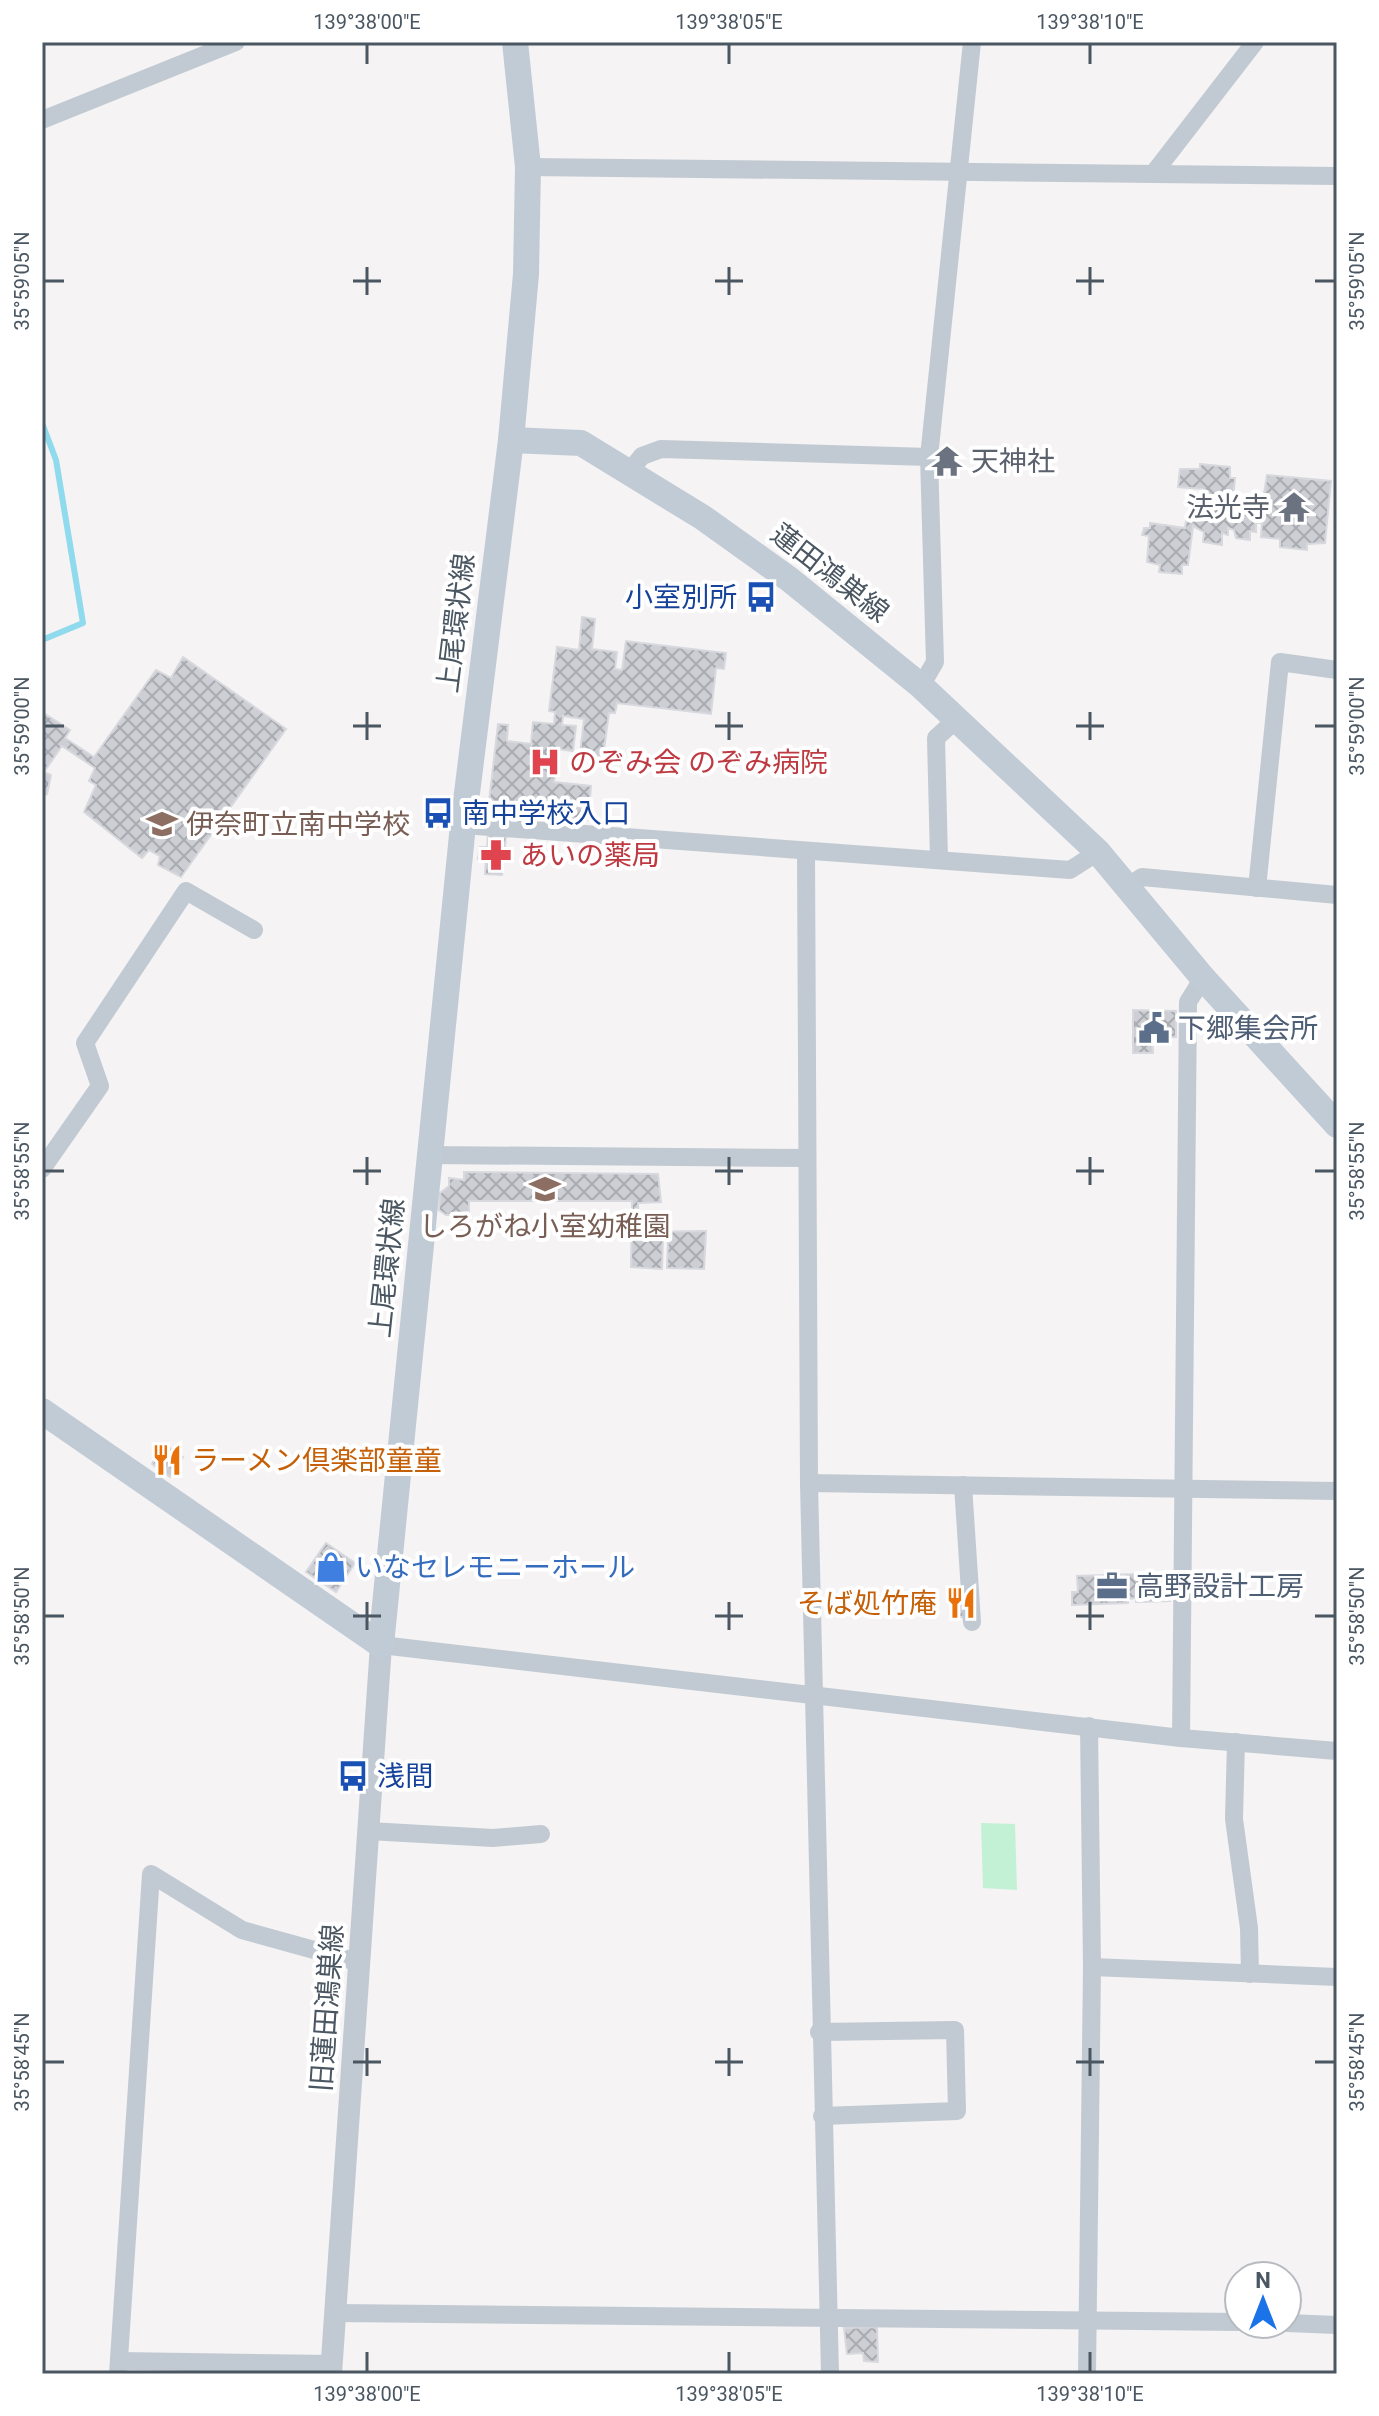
<svg xmlns="http://www.w3.org/2000/svg" width="1379" height="2416" viewBox="0 0 1379 2416" font-family="Roboto,'Noto Sans JP',sans-serif">
	<style>
		.green { fill: #c3f1d5 }
		.lines { fill: none; stroke-linecap: round; stroke-linejoin: round }
		.stream { stroke: #90daee; stroke-width: 6 }
		.building { fill: url(#building-cross-hatch); stroke: #d7d9de; stroke-width: 2 }
		.minor { stroke: #c1cad2; stroke-width: 18 }
		.tertiary { stroke: #c1cad2; stroke-width: 22 }
		.secondary { stroke: #c1cbd6; stroke-width: 26 }
		.ticks { fill: none; stroke: #4a5661; stroke-width: 3 }
		.labels { text-anchor: middle; dominant-baseline: central; stroke-width: 8; stroke-linejoin: round; paint-order: stroke }
		.worship-label { font-size: 28px; fill: #5b616d; stroke: #fff; text-anchor: start }
		.street-label { font-size: 28px; fill: #4a5661; stroke: #fff }
		.transit-label { font-size: 28px; fill: #164399; stroke: #fff; text-anchor: start }
		.health-label { font-size: 28px; fill: #be3a42; stroke: #fff; text-anchor: start }
		.education-label { font-size: 28px; fill: #785e54; stroke: #fff; text-anchor: start }
		.service-label { font-size: 28px; fill: #4e5e75; stroke: #fff; text-anchor: start }
		.food-label { font-size: 28px; fill: #c56008; stroke: #fff; text-anchor: start }
		.shop-label { font-size: 28px; fill: #366cbe; stroke: #fff; text-anchor: start }
		.neatline { fill: none; stroke: #4a5661; stroke-width: 3 }
		.ticks-label { font-size: 20px; text-anchor: middle; fill: #4a5661 }
	</style>
	<defs>
		<pattern id="building-cross-hatch" width="8" height="8" patternUnits="userSpaceOnUse" patternTransform="scale(2)"><rect width="8" height="8" fill="#cdcfd5"/><path d="M0 0l8 8M0 8l8-8" fill="none" stroke="#a8abb0"/></pattern>
	</defs>
	<rect width="100%" height="100%" fill="#f5f3f3"/>
	<!-- green -->
	<path class="green" d="M981 1823 1015 1824 1017 1890 983 1888Z"/>
	<g class="lines">
		<!-- stream -->
		<path class="stream" d="M42 423 56 460 83 623 42 640"/>
	</g>
	<!-- building -->
	<g class="building">
		<path d="M1200 464 1230 467V478H1235L1232 511 1261 512 1267 475 1331 481 1325 543 1307 544V550L1280 547V539L1261 537 1262 523H1256V532L1250 531V540L1236 538 1234 530 1228 528V535L1222 533V545L1203 542 1204 532 1193 526 1188 565H1182V574L1159 572 1160 565 1147 562 1149 536 1142 535 1144 528H1150V523L1185 528 1187 515H1200L1202 489 1178 487 1180 469H1200Z"/>
		<path d="M582 617 595 619 592 649 617 652 615 669 622 670 626 641 726 653 724 669 716 668 711 714 617 703 615 713H609L603 757 580 754 584 719 563 716 562 725 576 726 573 751 558 749 554 782 591 786 588 820 558 816 560 799 548 797 546 815 516 812 517 806 489 802 498 724 508 725 507 741 531 744 533 722 554 724 555 712 549 711 557 647 579 650Z"/>
		<path d="M183 657 286 729 181 877 158 865 160 856 149 850 142 858 84 812 96 785 89 781 95 768 62 746 44 772 51 775 47 794 42 797V712L70 730 65 738 94 757 156 670 171 678Z"/>
		<path d="M488 835 506 837 502 875 485 874 486 860 478 859 480 847H487Z"/>
		<path d="M1133 1010 1176 1011V1037L1152 1038 1153 1053H1133Z"/>
		<path d="M464 1172 658 1174 661 1202 638 1203 639 1232 706 1231 704 1269 667 1268 668 1237H663L662 1269 631 1267 632 1201H469V1215H446L439 1210 440 1193 449 1186V1178L464 1180Z"/>
		<path d="M164 1444 183 1457 170 1477 152 1464Z"/>
		<path d="M326 1543 355 1563 336 1592 306 1572Z"/>
		<path d="M1169 1573 1170 1601 1136 1602V1598L1128 1599V1603L1072 1605V1592H1078L1077 1576Z"/>
		<path d="M967 1591 966 1617H957L954 1592Z"/>
		<path d="M877 2327 878 2362 864 2361 863 2353 847 2354 844 2328Z"/>
	</g>
	<g class="lines">
		<!-- minor -->
		<g class="minor">
			<path d="M42 120 236 42"/>
			<path d="M528 167 1337 176"/>
			<path d="M1153 174 1255 42"/>
			<path d="M628 473 642 456 661 449 929 457"/>
			<path d="M921 686 935 662 929 457 972 42"/>
			<path d="M463 825 1070 870 1098 852"/>
			<path d="M806 852 809 1483 830 2374"/>
			<path d="M939 859 936 738 958 718"/>
			<path d="M1129 886 1142 877 1337 895"/>
			<path d="M1257 888 1280 662 1337 670"/>
			<path d="M430 1155 807 1158"/>
			<path d="M42 1169 100 1086 85 1043 186 891 254 930"/>
			<path d="M809 1483 1337 1491"/>
			<path d="M963 1485 972 1622"/>
			<path d="M381 1645 1181 1738 1337 1751"/>
			<path d="M1181 1738 1188 1002 1203 978"/>
			<path d="M1236 1742 1234 1819 1249 1928 1250 1974"/>
			<path d="M369 1831 493 1838 541 1834"/>
			<path d="M1092 1967 1337 1977"/>
			<path d="M819 2032 955 2030 957 2111 822 2116"/>
			<path d="M337 2313 1239 2322"/>
			<path d="M1287 2323 1337 2325"/>
			<path d="M119 2361 331 2364"/>
			<path d="M118 2374 151 1874 242 1930 361 1963"/>
			<path d="M1087 2374 1092 1967 1089 1726"/>
		</g>
		<!-- tertiary -->
		<path class="tertiary" d="M331 2374 381 1645"/>
		<!-- secondary -->
		<g class="secondary">
			<path d="M511 440 581 443 702 517 789 579 921 686 1098 852 1203 978 1337 1125"/>
			<path d="M42 1411 381 1645 463 825 511 440 526 274 528 167 515 42"/>
		</g>
	</g>
	<!-- ticks -->
	<path class="ticks" d="M367 44V64M729 44V64M1090 44V64M367 267V295M729 267V295M1090 267V295M44 281H64M353 281H381M715 281H743M1076 281H1104M1315 281H1335M367 712V740M729 712V740M1090 712V740M44 726H64M353 726H381M715 726H743M1076 726H1104M1315 726H1335M367 1157V1185M729 1157V1185M1090 1157V1185M44 1171H64M353 1171H381M715 1171H743M1076 1171H1104M1315 1171H1335M367 1602V1630M729 1602V1630M1090 1602V1630M44 1616H64M353 1616H381M715 1616H743M1076 1616H1104M1315 1616H1335M367 2048V2076M729 2048V2076M1090 2048V2076M44 2062H64M353 2062H381M715 2062H743M1076 2062H1104M1315 2062H1335M367 2352V2372M729 2352V2372M1090 2352V2372"/>
	<!-- icons -->
	<defs>
		<symbol id="temple-bare" viewBox="-9 -9 18 18"><path d="M0-6L5-2H3V0L6.5 2.5H4V6H1.5V3h-3V6H-4V2.5H-6.5L-3 0V-2H-5Z" fill="#6b7280" stroke="#fff" stroke-width="2.5" paint-order="stroke"/></symbol>
		<symbol id="bus-bare" viewBox="-9 -9 18 18"><path d="M-5-6H5V4H4V6H2V4H-2V6H-4V4H-5ZM-3.5-4V0h7V-4ZM-3.5 1.2v1.5H-2V1.2ZM2 1.2v1.5H3.5V1.2Z" fill="#1a4fb4" stroke="#fff" stroke-width="2.5" paint-order="stroke"/></symbol>
		<symbol id="hospital-bare" viewBox="-9 -9 18 18"><path d="M-5-5h3v3.5h4V-5h3V5h-3V1.5h-4V5h-3Z" fill="#e0444e" stroke="#fff" stroke-width="2.5" paint-order="stroke"/></symbol>
		<symbol id="school-bare" viewBox="-9 -9 18 18"><path d="M0-5L7-2L0 1L-7-2ZM-4 1L0 2.5L4 1V4Q0 6-4 4Z" fill="#8d6e63" stroke="#fff" stroke-width="2.5" paint-order="stroke"/></symbol>
		<symbol id="pharmacy-bare" viewBox="-9 -9 18 18"><path d="M-2-6h4v4h4v4h-4v4h-4v-4h-4v-4h4Z" fill="#e0444e" stroke="#fff" stroke-width="2.5" paint-order="stroke"/></symbol>
		<symbol id="civic-bare" viewBox="-9 -9 18 18"><path d="M-.6-6.5H3V-4.5H.6V-3L4-1V1h2V6H-6V1h2V-1L-.6-3ZM-1.2 2.5V6h2.4V2.5Z" fill="#5c6f8a" stroke="#fff" stroke-width="2.5" paint-order="stroke"/></symbol>
		<symbol id="restaurant-bare" viewBox="-9 -9 18 18"><path d="M-5-6h1v4h1v-4h1v4h1v-4h1v5L-1.5 .5V6h-2V.5L-5-1ZM5-6V6H3V1.5H1.5Q1.5-4 5-6Z" fill="#e8710a" stroke="#fff" stroke-width="2.5" paint-order="stroke"/></symbol>
		<symbol id="shop-bare" viewBox="-9 -9 18 18"><path d="M-5-2.5h2.3a2.7 3.5 0 0 1 5.4 0H5L5.5 6h-11ZM-1.5-2.5h3a1.5 2.3 0 0 0-3 0Z" fill="#3f7fe0" stroke="#fff" stroke-width="2.5" paint-order="stroke"/></symbol>
		<symbol id="office-bare" viewBox="-9 -9 18 18"><path d="M-6-3h4V-5.5h4V-3h4V5H-6ZM-1-4.5V-3h2v-1.5ZM-6 0V1H6V0Z" fill="#5c6f8a" stroke="#fff" stroke-width="2.5" paint-order="stroke"/></symbol>
	</defs>
	<g fill-rule="evenodd">
		<use href="#temple-bare" x="925" y="439" width="44" height="44"/>
		<use href="#temple-bare" x="1272" y="485" width="44" height="44"/>
		<use href="#bus-bare" x="739" y="575" width="44" height="44"/>
		<use href="#hospital-bare" x="523" y="740" width="44" height="44"/>
		<use href="#bus-bare" x="416" y="791" width="44" height="44"/>
		<use href="#school-bare" x="140" y="802" width="44" height="44"/>
		<use href="#pharmacy-bare" x="474" y="833" width="44" height="44"/>
		<use href="#civic-bare" x="1132" y="1006" width="44" height="44"/>
		<use href="#school-bare" x="523" y="1167" width="44" height="44"/>
		<use href="#restaurant-bare" x="145" y="1438" width="44" height="44"/>
		<use href="#shop-bare" x="309" y="1545" width="44" height="44"/>
		<use href="#office-bare" x="1090" y="1564" width="44" height="44"/>
		<use href="#restaurant-bare" x="939" y="1581" width="44" height="44"/>
		<use href="#bus-bare" x="331" y="1754" width="44" height="44"/>
	</g>
	<g class="labels">
		<!-- worship labels -->
		<g class="worship-label">
			<text x="971" y="461">天神社</text>
			<text x="1270" y="507" text-anchor="end">法光寺</text>
		</g>
		<!-- street labels -->
		<g class="street-label">
			<text transform="translate(830 573) rotate(38)">蓮田鴻巣線</text>
			<text transform="translate(456 623) rotate(-83)">上尾環状線</text>
			<text transform="translate(387 1268) rotate(-84)">上尾環状線</text>
			<text transform="translate(327 2008) rotate(-86)">旧蓮田鴻巣線</text>
		</g>
		<!-- transit labels -->
		<g class="transit-label">
			<text x="737" y="597" text-anchor="end">小室別所</text>
			<text x="462" y="813">南中学校入口</text>
			<text x="377" y="1776">浅間</text>
		</g>
		<!-- health labels -->
		<g class="health-label">
			<text x="569" y="762">のぞみ会 のぞみ病院</text>
			<text x="520" y="855">あいの薬局</text>
		</g>
		<!-- education labels -->
		<g class="education-label">
			<text x="186" y="824">伊奈町立南中学校</text>
			<text x="545" y="1226" text-anchor="middle">しろがね小室幼稚園</text>
		</g>
		<!-- service labels -->
		<g class="service-label">
			<text x="1178" y="1028">下郷集会所</text>
			<text x="1136" y="1586">高野設計工房</text>
		</g>
		<!-- food labels -->
		<g class="food-label">
			<text x="191" y="1460">ラーメン倶楽部童童</text>
			<text x="937" y="1603" text-anchor="end">そば処竹庵</text>
		</g>
		<!-- shop labels -->
		<g class="shop-label">
			<text x="355" y="1567">いなセレモニーホール</text>
		</g>
	</g>
	<!-- border -->
	<rect width="1379" height="2416" fill="none" stroke="#ffffff" stroke-width="88"/>
	<!-- north arrow -->
	<g transform="translate(1263 2300)"><circle r="38" fill="#ffffff" stroke="#b7bbc0" stroke-width="2"/>
	<path d="M0-6L14 30L0 20L-14 30Z" fill="#1a73e8"/>
	<text y="-12" font-size="22" font-weight="bold" text-anchor="middle" fill="#4a5661">N</text>
	</g>
	<rect x="44" y="44" width="1291" height="2328" class="neatline"/>
	<g class="ticks-label">
		<text x="367" y="29">139°38'00"E</text>
		<text x="729" y="29">139°38'05"E</text>
		<text x="1090" y="29">139°38'10"E</text>
		<text transform="translate(22 281) rotate(-90)" y="7">35°59'05"N</text>
		<text transform="translate(1357 281) rotate(-90)" y="7">35°59'05"N</text>
		<text transform="translate(22 726) rotate(-90)" y="7">35°59'00"N</text>
		<text transform="translate(1357 726) rotate(-90)" y="7">35°59'00"N</text>
		<text transform="translate(22 1171) rotate(-90)" y="7">35°58'55"N</text>
		<text transform="translate(1357 1171) rotate(-90)" y="7">35°58'55"N</text>
		<text transform="translate(22 1616) rotate(-90)" y="7">35°58'50"N</text>
		<text transform="translate(1357 1616) rotate(-90)" y="7">35°58'50"N</text>
		<text transform="translate(22 2062) rotate(-90)" y="7">35°58'45"N</text>
		<text transform="translate(1357 2062) rotate(-90)" y="7">35°58'45"N</text>
		<text x="367" y="2401">139°38'00"E</text>
		<text x="729" y="2401">139°38'05"E</text>
		<text x="1090" y="2401">139°38'10"E</text>
	</g>
</svg>
